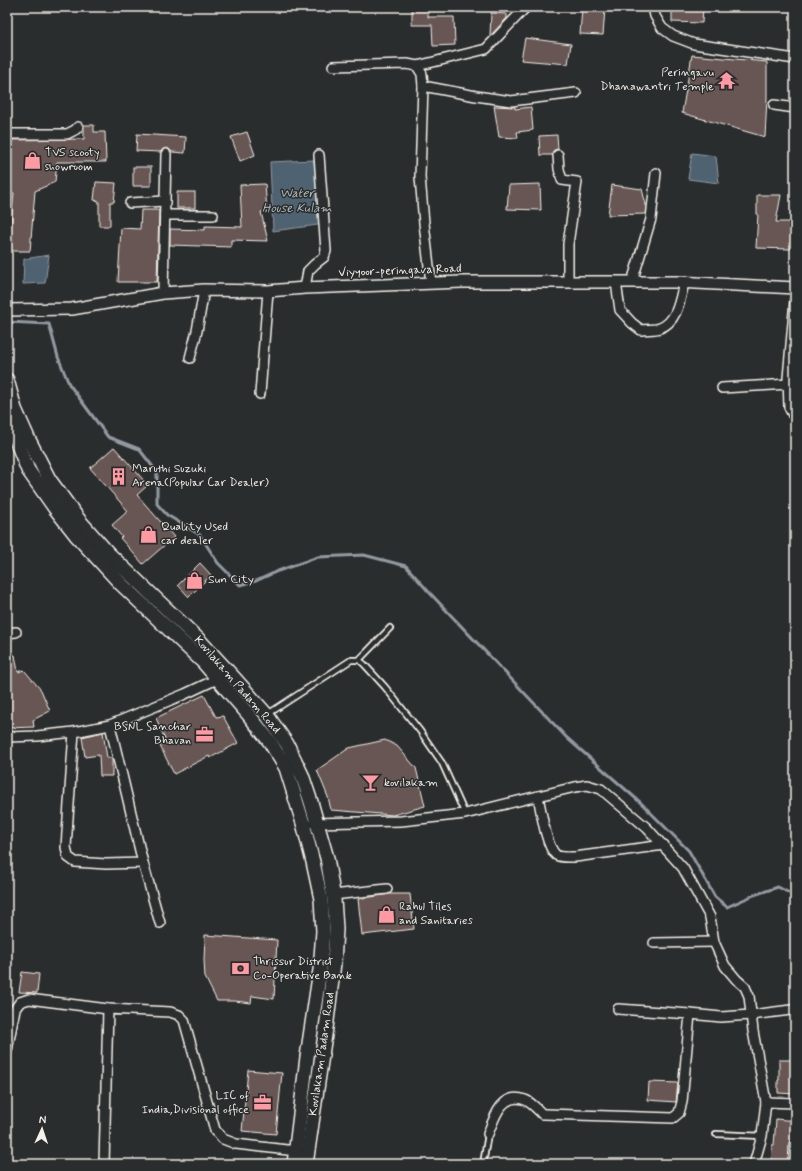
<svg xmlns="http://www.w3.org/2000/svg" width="802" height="1171" viewBox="0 0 802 1171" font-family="Mynerve,sans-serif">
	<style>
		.water { fill: #506272; stroke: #929ba1 }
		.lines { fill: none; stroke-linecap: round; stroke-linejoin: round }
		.stream { stroke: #929ba1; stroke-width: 3 }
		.building { fill: #685655; stroke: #f4f1e8 }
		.service-casing { stroke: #f4f1e8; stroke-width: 8 }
		.minor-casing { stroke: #f4f1e8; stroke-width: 12 }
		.tertiary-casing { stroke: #f4f1e8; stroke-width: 14 }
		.secondary-casing { stroke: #f4f1e8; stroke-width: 16 }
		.service { stroke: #2a2d2e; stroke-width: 4.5 }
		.minor { stroke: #2a2d2e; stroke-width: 9 }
		.tertiary { stroke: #2a2d2e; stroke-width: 11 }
		.secondary { stroke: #2a2d2e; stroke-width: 13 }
		.labels { text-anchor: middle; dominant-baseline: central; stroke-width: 3; stroke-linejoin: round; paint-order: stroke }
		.poi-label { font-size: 12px; fill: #f4f1e8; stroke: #2a2d2e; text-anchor: start }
		.street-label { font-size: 12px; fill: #f4f1e8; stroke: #2a2d2e }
		.water-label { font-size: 13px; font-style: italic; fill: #b2b8b9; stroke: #2a2d2e }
	</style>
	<rect width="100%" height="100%" fill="#2a2d2e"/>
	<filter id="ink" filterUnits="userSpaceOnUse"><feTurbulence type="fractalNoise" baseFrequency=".025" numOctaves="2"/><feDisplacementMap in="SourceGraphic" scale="8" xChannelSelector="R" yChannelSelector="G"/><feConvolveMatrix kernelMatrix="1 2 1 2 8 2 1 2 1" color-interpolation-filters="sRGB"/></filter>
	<g filter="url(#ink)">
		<!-- water -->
		<g class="water">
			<path d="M692 153 716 156 719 183 688 179Z"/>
			<path d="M314 160 325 224 273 231 270 162Z"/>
			<path d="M49 255 45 283 23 284 24 259Z"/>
		</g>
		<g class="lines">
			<!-- stream -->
			<path class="stream" d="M7 322 49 324 58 357 69 384 108 437 139 449 157 472V504L167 515 200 535 218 563 240 585 256 581 278 571 318 557 364 555 406 566 428 591 567 738 641 803 689 851 715 897 727 907 754 895 778 887 795 896"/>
		</g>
		<!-- building -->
		<g class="building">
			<path d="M412 7H428V17H454L455 45 433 46 432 25H412Z"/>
			<path d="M672 7H703L702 23 672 22Z"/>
			<path d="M582 8 605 9 603 35 580 34Z"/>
			<path d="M491 13 507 14V18L490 36Z"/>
			<path d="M525 38 571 44 568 64 521 60Z"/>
			<path d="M692 55 767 62V98L765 137 682 113Z"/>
			<path d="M494 106 515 107V109L531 107 533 130 517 132 518 138 499 137Z"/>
			<path d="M84 125H94V132H105L106 162H57L55 182 35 191 30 251H8L14 193H7V140L84 139Z"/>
			<path d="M247 132 255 155 240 161 231 137Z"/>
			<path d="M137 134 186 137 185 153 172 152 169 149 167 148 163 149 161 152 136 151Z"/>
			<path d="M557 135 558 149 554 150 552 155H540L539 136Z"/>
			<rect x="133" y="167" width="18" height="19"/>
			<path d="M96 182 116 183 114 202H110V226H99V201L94 200Z"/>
			<path d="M265 184 267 212H261L268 241 231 240V247L170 245V229L205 230V226L242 227 240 185Z"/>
			<path d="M540 184 541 210 507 209 509 185Z"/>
			<path d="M612 185 642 189 646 205 645 214 608 215Z"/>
			<rect x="177" y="192" width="18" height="16"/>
			<path d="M757 195H781L776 222H795V228L791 249 756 248 758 214H757Z"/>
			<path d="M141 210H159L157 282H118L121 228 140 229Z"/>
			<path d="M114 447 148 485 137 495 174 537 143 564 120 538 122 537 112 525 128 511 90 468Z"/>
			<path d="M200 563 211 575 189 597 178 585Z"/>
			<path d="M15 655 18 672 24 670 41 690 50 711 33 720 34 727 7 728V656Z"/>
			<path d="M204 695 216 717 223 716 238 743 210 758 209 756 174 774 160 746 166 742 156 718Z"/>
			<path d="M103 732 107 758H112V776H100L99 755 85 757 82 737Z"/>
			<path d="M385 740 397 746 416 768 425 806 393 815 331 810 328 797 317 770 349 748Z"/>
			<path d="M390 894H410L414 929 362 935 358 899Z"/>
			<path d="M205 935 277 940 274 999 252 996 251 1003 235 1001H217L205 977 204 960Z"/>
			<path d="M22 972 39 974 37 993 19 992Z"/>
			<path d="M779 1060H795V1094L778 1093V1080H779Z"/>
			<path d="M248 1070 282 1073 276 1134 242 1131Z"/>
			<path d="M649 1082 678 1083 676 1102 648 1100Z"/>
			<path d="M776 1119 795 1121V1142H789L788 1164H771L772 1145H774Z"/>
		</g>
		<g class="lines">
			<defs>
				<g id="service">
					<path d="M359 660 390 628"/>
					<path d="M268 714 351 660H359L364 664 385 687 420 731 442 763 465 814"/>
					<path d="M716 1134 762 1136"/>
					<path d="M483 1164 488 1134"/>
				</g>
				<g id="minor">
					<path d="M653 7 655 16 662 28 673 36 694 44 795 59"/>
					<path d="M333 66 407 64 417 66 422 74 423 86 420 177 424 223 431 283"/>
					<path d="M417 66 486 49 526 7"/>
					<path d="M423 86 476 96 511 101 576 93"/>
					<path d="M774 105 795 108"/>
					<path d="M7 134H67L75 130 78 127"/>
					<path d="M558 155 559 169 562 180 577 182 568 244V282"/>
					<path d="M130 203 165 201"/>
					<path d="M165 215H213"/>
					<path d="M616 282 620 310 632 323 641 330C647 329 655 330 660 328 678 321 680 298 684 283"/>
					<path d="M632 282 651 219 656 173"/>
					<path d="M305 288 308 271 315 264 324 257 326 251 319 155"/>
					<path d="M163 293 166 154"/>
					<path d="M795 300 788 378 789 407 793 415 795 416"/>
					<path d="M190 358 197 331 204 290"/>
					<path d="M722 388 789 384"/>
					<path d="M260 394 268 291"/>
					<path d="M7 633 16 632"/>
					<path d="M74 732 66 847 68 857 75 862 106 864 143 863 110 725"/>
					<path d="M7 737 37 736 74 732 110 725 185 694 217 679 222 675"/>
					<path d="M538 796C541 810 546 847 556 855 561 858 569 857 575 857L664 845"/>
					<path d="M313 823 401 821 465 814 575 787 587 785 601 789 647 828 683 868 710 917 714 942 725 966 736 979 745 987 749 996 753 1031 766 1102 762 1136 754 1164"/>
					<path d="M143 863 160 923"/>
					<path d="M333 895 387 889"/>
					<path d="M654 943 714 942"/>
					<path d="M618 1009 690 1014"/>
					<path d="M7 1051 15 1009 20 1002 29 999 108 1009"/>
					<path d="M766 1102 795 1103"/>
					<path d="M488 1134C494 1118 502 1091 525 1100 531 1102 537 1109 542 1114H545L673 1118 679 1113 682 1102 690 1014 721 1017 751 1015 791 1010"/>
					<path d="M104 1164 108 1009 170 1012 179 1015 184 1020 215 1130 223 1139 236 1144 296 1151"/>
				</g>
				<path id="tertiary" d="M7 310 72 309 163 293 204 290 268 291 305 288 462 282H677L795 288"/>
				<g id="secondary">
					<path d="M7 380 15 409 28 438 49 479 79 520 108 553 199 640 235 679 267 715 287 744 302 775 311 802 327 858 334 899 336 929 334 963 327 1021 306 1164"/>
					<path d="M7 418 28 470 54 507 76 535 121 584 203 662 248 714 270 742 286 768 303 823 313 862 321 899 323 931 320 970 307 1057 294 1164"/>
				</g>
			</defs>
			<!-- service casing -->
			<use href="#service" class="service-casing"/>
			<!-- minor casing -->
			<use href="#minor" class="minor-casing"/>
			<!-- tertiary casing -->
			<use href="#tertiary" class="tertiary-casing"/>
			<!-- secondary casing -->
			<use href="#secondary" class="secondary-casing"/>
			<!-- service -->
			<use href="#service" class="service"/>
			<!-- minor -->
			<use href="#minor" class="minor"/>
			<!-- tertiary -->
			<use href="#tertiary" class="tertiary"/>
			<!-- secondary -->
			<use href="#secondary" class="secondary"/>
		</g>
	</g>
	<!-- icons -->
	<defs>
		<symbol id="temple-bare" viewBox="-9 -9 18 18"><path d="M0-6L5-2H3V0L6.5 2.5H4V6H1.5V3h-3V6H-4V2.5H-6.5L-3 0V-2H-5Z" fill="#ff9aa2" stroke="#2a2d2e" stroke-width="2.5" paint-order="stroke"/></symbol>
		<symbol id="shop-bare" viewBox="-9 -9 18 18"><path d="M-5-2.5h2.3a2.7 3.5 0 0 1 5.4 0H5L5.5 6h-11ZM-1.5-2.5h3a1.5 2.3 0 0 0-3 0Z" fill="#ff9aa2" stroke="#2a2d2e" stroke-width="2.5" paint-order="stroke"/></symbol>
		<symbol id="building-bare" viewBox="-9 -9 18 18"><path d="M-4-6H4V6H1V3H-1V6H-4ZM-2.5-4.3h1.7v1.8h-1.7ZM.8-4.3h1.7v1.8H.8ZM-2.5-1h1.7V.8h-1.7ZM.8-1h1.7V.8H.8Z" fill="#ff9aa2" stroke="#2a2d2e" stroke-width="2.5" paint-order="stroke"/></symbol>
		<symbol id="office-bare" viewBox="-9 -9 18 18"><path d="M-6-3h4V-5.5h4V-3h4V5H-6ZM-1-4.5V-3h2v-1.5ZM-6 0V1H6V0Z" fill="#ff9aa2" stroke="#2a2d2e" stroke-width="2.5" paint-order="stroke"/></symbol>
		<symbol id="bar-bare" viewBox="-9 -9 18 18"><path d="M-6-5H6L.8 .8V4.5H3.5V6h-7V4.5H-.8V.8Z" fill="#ff9aa2" stroke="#2a2d2e" stroke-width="2.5" paint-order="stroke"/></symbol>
		<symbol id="bank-bare" viewBox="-9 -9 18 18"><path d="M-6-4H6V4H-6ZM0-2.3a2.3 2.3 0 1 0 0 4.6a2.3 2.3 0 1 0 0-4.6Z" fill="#ff9aa2" stroke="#2a2d2e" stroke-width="2.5" paint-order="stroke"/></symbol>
	</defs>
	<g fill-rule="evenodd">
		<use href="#temple-bare" x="714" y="68" width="25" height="25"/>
		<use href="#shop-bare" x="20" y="148" width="25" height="25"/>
		<use href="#building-bare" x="106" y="464" width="25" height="25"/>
		<use href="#shop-bare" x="136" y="522" width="25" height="25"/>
		<use href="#shop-bare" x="182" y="568" width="25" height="25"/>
		<use href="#office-bare" x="192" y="722" width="25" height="25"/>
		<use href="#bar-bare" x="358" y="770" width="25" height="25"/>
		<use href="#shop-bare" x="374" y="902" width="25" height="25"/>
		<use href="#bank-bare" x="228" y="956" width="25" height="25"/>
		<use href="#office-bare" x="250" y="1090" width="25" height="25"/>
	</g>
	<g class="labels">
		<!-- poi labels -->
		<g class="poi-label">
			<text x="714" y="73" text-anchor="end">Peringavu<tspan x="714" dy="14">Dhanawantri Temple</tspan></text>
			<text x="45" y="153">TVS scooty<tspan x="45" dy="14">showroom</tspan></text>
			<text x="132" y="469">Maruthi Suzuki<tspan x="132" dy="14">Arena(Popular Car Dealer)</tspan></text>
			<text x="161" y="527">Quality Used<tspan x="161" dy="14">car dealer</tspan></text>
			<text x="208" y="580">Sun City</text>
			<text x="191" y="727" text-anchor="end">BSNL Sanchar<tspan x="191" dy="14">Bhavan</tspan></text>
			<text x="384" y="783">kovilakam</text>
			<text x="399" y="907">Rahul Tiles<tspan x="399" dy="14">and Sanitaries</tspan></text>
			<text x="253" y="962">Thrissur District<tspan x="253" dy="14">Co-Operative Bank</tspan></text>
			<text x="249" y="1096" text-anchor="end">LIC of<tspan x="249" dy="14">India,Divisional office</tspan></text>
		</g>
		<!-- street labels -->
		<g class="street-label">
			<text transform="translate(400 271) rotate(-2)">Viyyoor-peringava Road</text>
			<text transform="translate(237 685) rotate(49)">Kovilakam Padam Road</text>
			<text transform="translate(322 1054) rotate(-82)">Kovilakam Padam Road</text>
		</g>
		<!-- water labels -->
		<g class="water-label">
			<text x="297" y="193">Water<tspan x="297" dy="15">House Kulam</tspan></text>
		</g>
	</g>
	<!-- margin -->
	<rect width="802" height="1171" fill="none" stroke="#2a2d2e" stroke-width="24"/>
	<rect x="12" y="12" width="778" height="1147" fill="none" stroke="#f4f1e8" stroke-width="1.5" filter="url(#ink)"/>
	<!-- north arrow -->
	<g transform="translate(42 1129) rotate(3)" stroke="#2a2d2e" stroke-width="3" paint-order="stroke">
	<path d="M0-3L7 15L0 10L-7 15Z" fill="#f4f1e8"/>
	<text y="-6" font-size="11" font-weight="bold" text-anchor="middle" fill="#f4f1e8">N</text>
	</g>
</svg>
